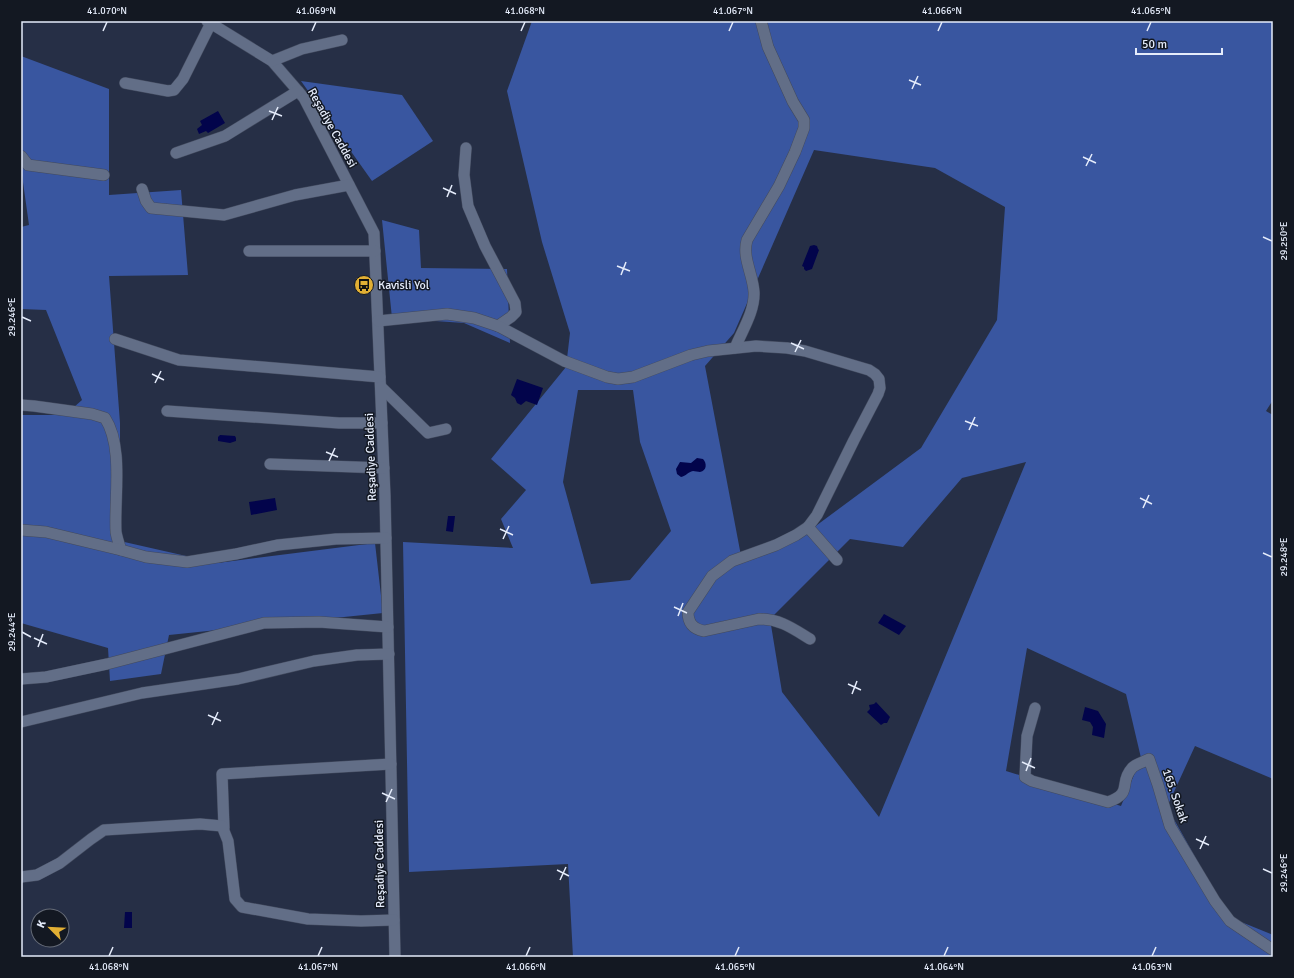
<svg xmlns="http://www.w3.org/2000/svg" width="1294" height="978" viewBox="0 0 1294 978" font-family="Signika,sans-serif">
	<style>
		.forest { fill: #3956a0; fill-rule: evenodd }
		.water { fill: #02044b }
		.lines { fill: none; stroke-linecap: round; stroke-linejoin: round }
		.minor-casing { stroke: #424a5e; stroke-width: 12 }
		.minor { stroke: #626e87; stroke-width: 11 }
		.ticks { fill: none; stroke: #e5ecfb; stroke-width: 1.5 }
		.labels { text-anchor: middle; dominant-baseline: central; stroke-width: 3; stroke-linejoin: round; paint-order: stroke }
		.street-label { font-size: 12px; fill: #e5ecfb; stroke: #131822 }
		.poi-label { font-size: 12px; fill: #e5ecfb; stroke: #131822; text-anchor: start }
		.neatline { fill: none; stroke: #e5ecfb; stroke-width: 1.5 }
		.ticks-label { font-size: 10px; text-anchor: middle; fill: #e5ecfb }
	</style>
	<rect width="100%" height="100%" fill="#262f46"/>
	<!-- forest -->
	<g class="forest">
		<path d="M532 21H1273V400L1266 411 1273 415V779L1195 746 1167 807 1229 917 1273 935V957H573L568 864 409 872 403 542 513 548 501 519 526 490 491 459 566 367 570 333 542 242 507 91ZM814 150 935 168 1005 207 997 320 921 448 813 528 742 561 705 366 734 333ZM578 390H633L640 442 671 531 630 580 591 584 563 482ZM1026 462 879 817 782 692 770 619 850 539 903 547 962 478ZM1027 648 1126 694 1141 758 1121 806 1006 771Z"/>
		<path d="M21 56 109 89V195L181 190 188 275 109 276 120 423V541L217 563 375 543 383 613 169 635 161 674 110 681 108 648 21 623V415H65L82 400 46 310 21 309V227L29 225 21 168Z"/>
		<path d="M301 81 402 95 433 141 372 181Z"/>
		<path d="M382 220 419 230 421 268 507 269 510 343 464 323 392 318Z"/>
	</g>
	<!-- water -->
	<g class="water">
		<path d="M218 111 225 123 208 133 206 131 199 134 197 129 202 125 200 121Z"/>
		<path d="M814 245 817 246 818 249 819 250 812 269 806 271 804 269V267L802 266 810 246Z"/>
		<path d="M517 379 543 388 537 405 526 401 521 405 517 403 515 398 511 395Z"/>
		<path d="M220 435 235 436 236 438V441L230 443 218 441V437Z"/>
		<path d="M697 458 703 459C707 463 707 471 700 472 698 472 695 471 693 471 688 472 686 476 681 477L677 474 676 469 680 462 691 463Z"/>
		<path d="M275 498 277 510 251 515 249 502Z"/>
		<path d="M448 516H455L453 532 446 531Z"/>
		<path d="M884 614 906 626 899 635 878 623Z"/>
		<path d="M876 702 890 717 887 723H884L881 725 867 712 870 709 869 705 874 704Z"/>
		<path d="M1085 707 1098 711 1106 724 1104 738 1092 735 1093 727 1090 722 1082 720Z"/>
		<path d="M125 912H132V928H124Z"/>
	</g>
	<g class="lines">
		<defs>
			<g id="minor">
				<path d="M207 21 272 61 304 98 374 233 385 496 395 957"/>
				<path d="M272 61 302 49 342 40"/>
				<path d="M125 83 168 91 174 90 183 79 211 23"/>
				<path d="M466 148 464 175 468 206 485 246 515 303 516 312 511 317 498 326"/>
				<path d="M176 153 225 136 298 91"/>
				<path d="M21 156 28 165 104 175"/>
				<path d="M142 189 146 201 151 208 224 215 295 195 349 185"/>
				<path d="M249 251H375"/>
				<path d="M378 321 447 314 474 318 498 326 564 361 607 377 618 379 633 377 691 355 708 351 756 346 787 348 805 351 869 370 875 374 879 379 880 388 878 394 854 440 817 515 808 527 796 535 776 545 732 561 712 576 688 612C688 623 693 629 704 631L759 619C780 619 792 628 810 639"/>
				<path d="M115 339 179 360 380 377"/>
				<path d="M735 348C742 331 755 311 754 292 753 274 742 258 747 240L779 186 795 152 804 128V120L793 102 768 47 761 21"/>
				<path d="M381 387 428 433 446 429"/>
				<path d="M21 405 34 406 92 414 105 418C124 447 114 499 116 532 117 538 119 544 121 550L146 557 187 562 236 554 278 545 336 539 386 538"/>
				<path d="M167 411 339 423H382"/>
				<path d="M270 464 384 468"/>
				<path d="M808 527 837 560"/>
				<path d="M21 530 46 532 121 550"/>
				<path d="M21 679 46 677 107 664 264 623 319 622 388 627"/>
				<path d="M1035 708 1027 736 1025 777 1032 781 1108 802C1134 793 1118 783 1132 768 1135 764 1144 762 1149 759L1158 785 1170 826 1215 901 1230 921 1273 950"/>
				<path d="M21 722 142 693 238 679 314 661 357 655 389 654"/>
				<path d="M224 828 222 774 391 764"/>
				<path d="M21 877 37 875 60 863 91 839 104 830 200 824 222 826 228 841 235 899 242 907 308 919 361 921 394 920"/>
			</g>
		</defs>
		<!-- minor casing -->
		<use href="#minor" class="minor-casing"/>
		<!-- minor -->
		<use href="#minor" class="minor"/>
	</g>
	<!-- ticks -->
	<path class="ticks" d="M103 31 107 22M312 31 316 22M521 31 525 22M729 31 733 22M938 31 942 22M1147 31 1151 22M909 80 921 85M912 89 918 76M269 111 282 116M272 120 278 107M1083 157 1096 163M1086 166 1092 154M443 188 456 194M447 197 452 185M1263 237 1272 241M617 266 630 271M621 275 626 262M22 317 31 321M791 343 804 349M795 352 801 340M152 374 164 380M155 383 161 371M965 421 978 426M969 430 975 417M326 452 338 457M329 461 335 448M1140 498 1152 504M1143 508 1149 495M500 529 513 535M503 539 509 526M1263 553 1272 557M674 607 687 613M678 616 683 603M22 632 31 637M34 638 47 644M38 647 43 634M848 684 861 690M852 694 857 681M208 715 221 721M212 725 218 712M1022 762 1035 768M1026 771 1031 758M382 793 395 799M386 802 392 789M1196 839 1209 845M1200 849 1206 836M1263 869 1272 873M557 870 569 876M560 880 566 867M109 956 113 947M318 956 322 947M526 956 530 947M735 956 739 947M944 956 948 947M1152 956 1156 947"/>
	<!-- icons -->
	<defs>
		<symbol id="bus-disc" viewBox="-11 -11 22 22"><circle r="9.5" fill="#e1af34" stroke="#131822"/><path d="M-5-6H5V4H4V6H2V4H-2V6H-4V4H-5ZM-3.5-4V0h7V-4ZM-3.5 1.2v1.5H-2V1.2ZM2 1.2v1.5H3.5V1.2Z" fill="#111"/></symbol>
	</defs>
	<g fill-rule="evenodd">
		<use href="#bus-disc" x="353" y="274" width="22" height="22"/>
	</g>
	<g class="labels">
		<!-- street labels -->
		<g class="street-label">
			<text transform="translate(332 128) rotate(61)">Reşadiye Caddesi</text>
			<text transform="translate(371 457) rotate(-92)">Reşadiye Caddesi</text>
			<text transform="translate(1175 796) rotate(71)">165. Sokak</text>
			<text transform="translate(380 864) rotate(-91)">Reşadiye Caddesi</text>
		</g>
		<!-- poi labels -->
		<g class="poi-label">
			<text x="378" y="285">Kavisli Yol</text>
		</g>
	</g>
	<!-- border -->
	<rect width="1294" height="978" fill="none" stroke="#131822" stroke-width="44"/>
	<!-- north arrow -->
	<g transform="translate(50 928) rotate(294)"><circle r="19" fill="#131822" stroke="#676d79"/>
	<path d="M0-3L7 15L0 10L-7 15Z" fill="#e1af34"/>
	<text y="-6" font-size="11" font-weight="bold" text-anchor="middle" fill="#e5ecfb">K</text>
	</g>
	<!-- scale -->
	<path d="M1136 48v6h86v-6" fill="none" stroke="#e5ecfb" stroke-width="2"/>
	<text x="1142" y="48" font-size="12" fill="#e5ecfb" stroke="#131822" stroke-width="3" paint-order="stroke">50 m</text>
	<rect x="22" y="22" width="1250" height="934" class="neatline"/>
	<g class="ticks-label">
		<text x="107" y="14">41.070°N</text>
		<text x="316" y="14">41.069°N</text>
		<text x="525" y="14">41.068°N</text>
		<text x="733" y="14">41.067°N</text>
		<text x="942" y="14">41.066°N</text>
		<text x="1151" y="14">41.065°N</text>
		<text transform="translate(1283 241) rotate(-90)" y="4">29.250°E</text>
		<text transform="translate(11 317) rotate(-90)" y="4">29.246°E</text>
		<text transform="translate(1283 557) rotate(-90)" y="4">29.248°E</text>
		<text transform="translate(11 632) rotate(-90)" y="4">29.244°E</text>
		<text transform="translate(1283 873) rotate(-90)" y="4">29.246°E</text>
		<text x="109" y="970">41.068°N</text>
		<text x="318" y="970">41.067°N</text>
		<text x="526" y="970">41.066°N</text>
		<text x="735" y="970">41.065°N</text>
		<text x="944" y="970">41.064°N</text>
		<text x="1152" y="970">41.063°N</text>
	</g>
</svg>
